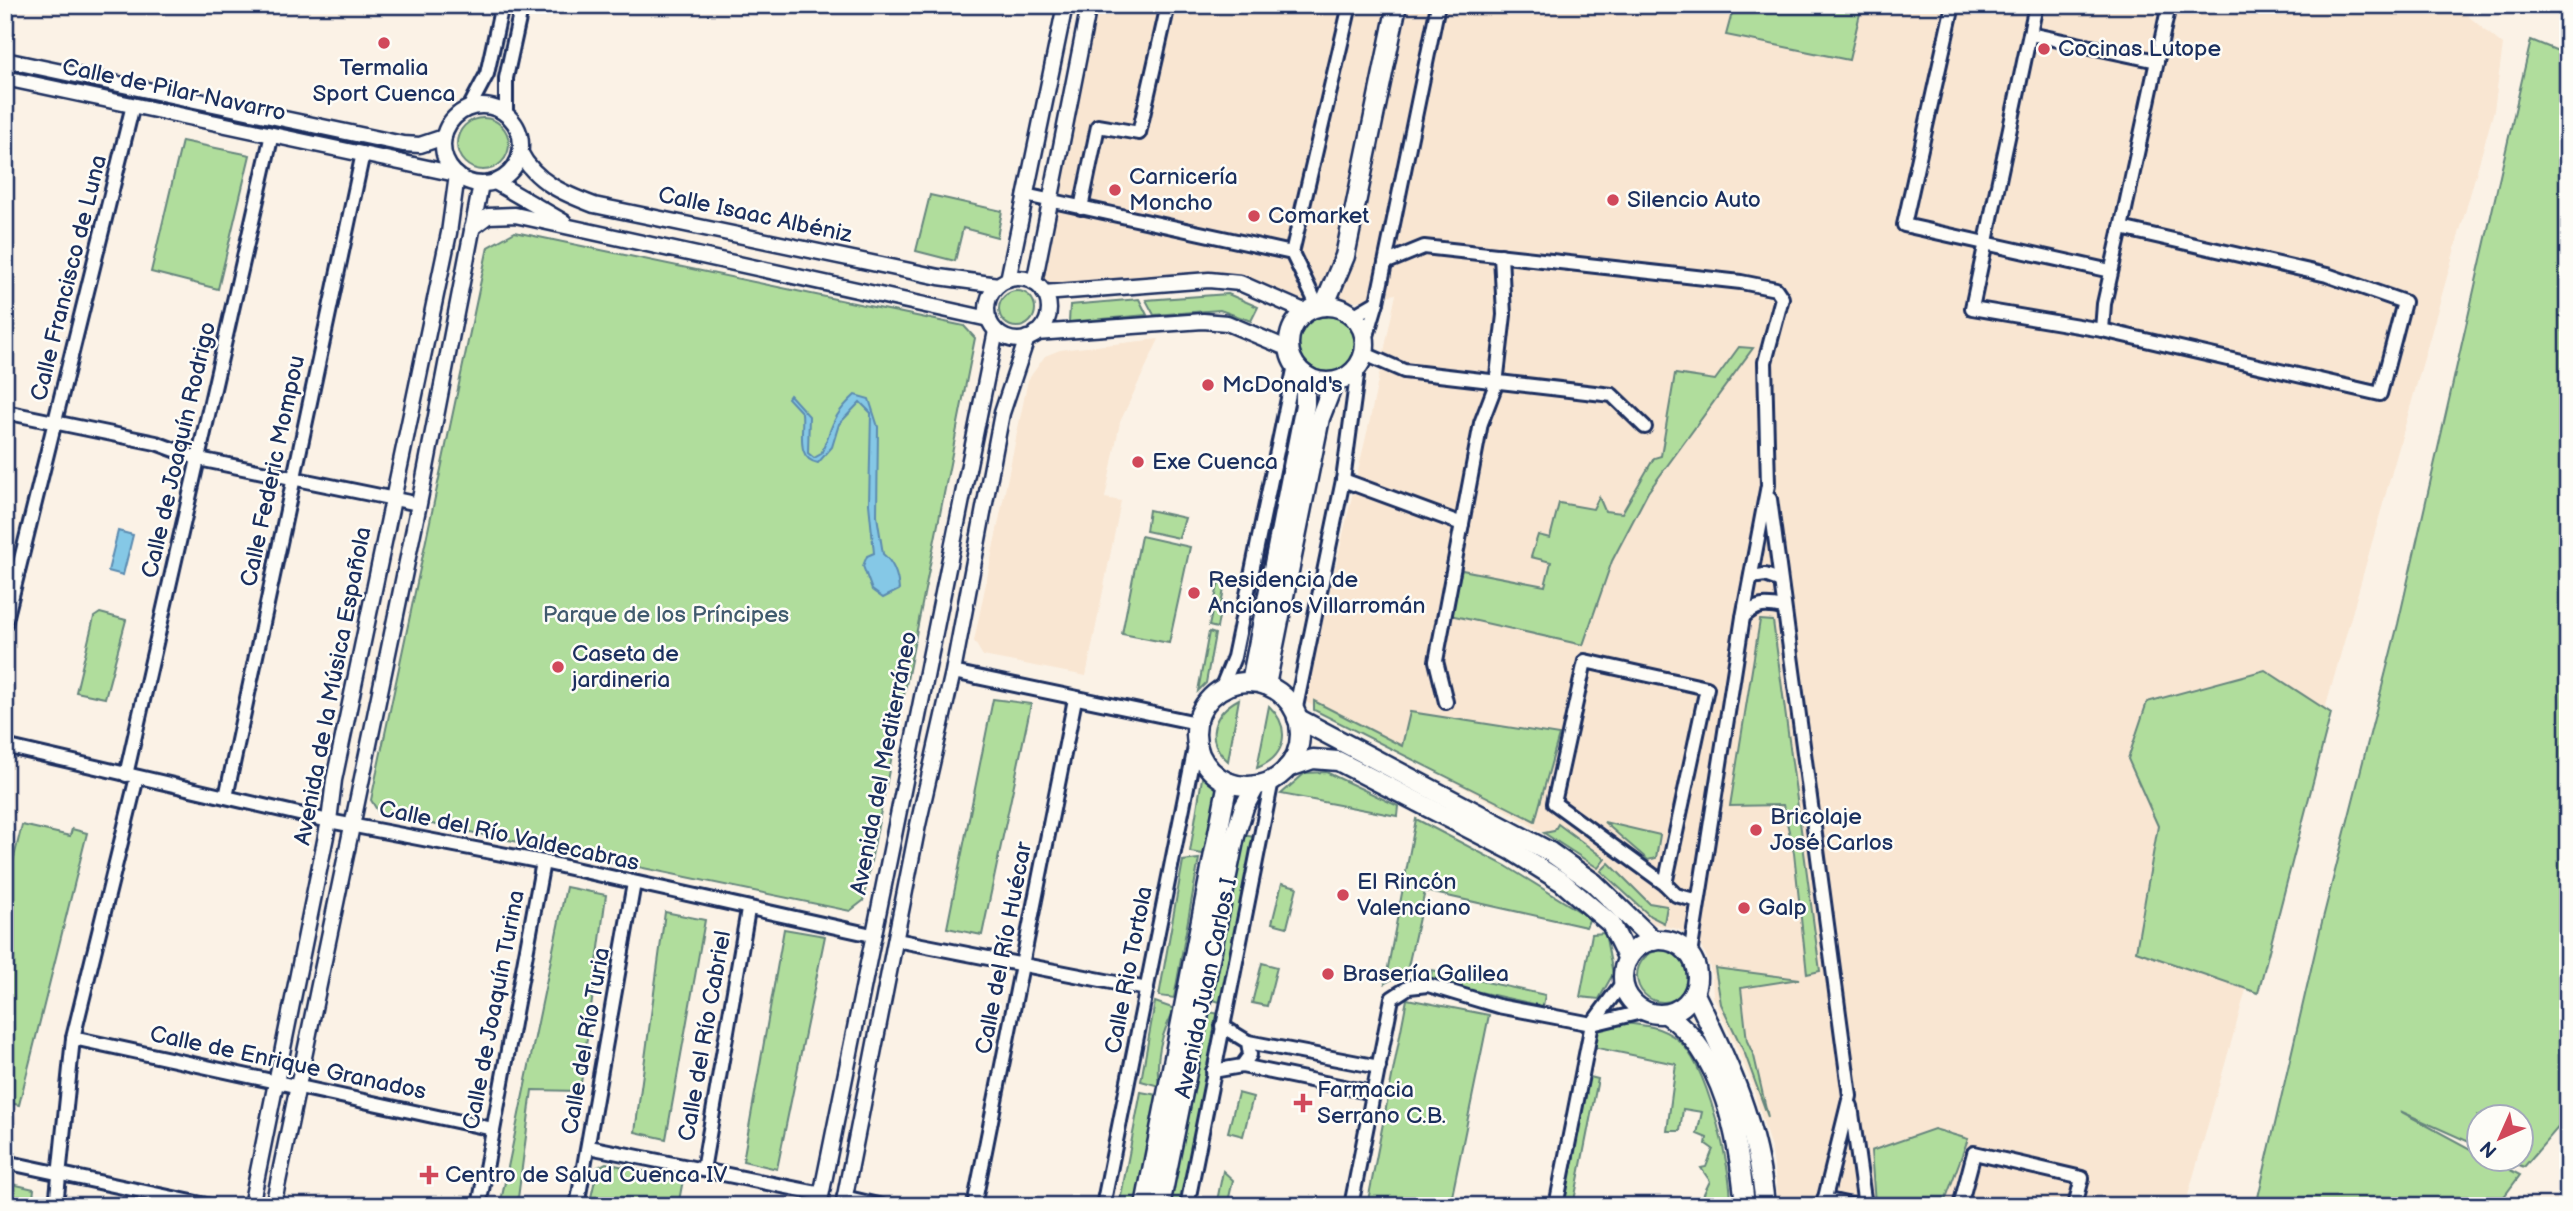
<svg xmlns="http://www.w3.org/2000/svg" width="2573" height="1211" viewBox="0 0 2573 1211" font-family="'Balsamiq Sans',sans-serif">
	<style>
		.built { fill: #f9e6d2 }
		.green { fill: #b0dd9c; stroke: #66867d; stroke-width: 2 }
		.water { fill: #85c8e6; stroke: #5b8bb0; stroke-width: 2 }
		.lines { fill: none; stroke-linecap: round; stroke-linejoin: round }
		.minor-casing { stroke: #1b2f5e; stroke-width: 18 }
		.tertiary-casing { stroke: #1b2f5e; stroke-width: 19 }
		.secondary-casing { stroke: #1b2f5e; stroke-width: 23 }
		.minor { stroke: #fdfcf7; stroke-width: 12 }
		.tertiary { stroke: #fdfcf7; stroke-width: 14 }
		.secondary { stroke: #fdfcf7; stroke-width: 18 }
		.poi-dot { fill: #d1495b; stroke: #fdfcf7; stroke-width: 2.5 }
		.labels { text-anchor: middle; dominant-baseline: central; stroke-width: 5; stroke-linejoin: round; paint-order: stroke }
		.poi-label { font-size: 23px; fill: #1b2f5e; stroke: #fdfcf7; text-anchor: start }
		.street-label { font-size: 23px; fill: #1b2f5e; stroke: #fdfcf7 }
		.park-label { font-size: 23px; fill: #405a6e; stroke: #fdfcf7 }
	</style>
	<rect width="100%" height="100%" fill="#fbf2e6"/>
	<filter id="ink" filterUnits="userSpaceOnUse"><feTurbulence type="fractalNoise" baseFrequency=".0143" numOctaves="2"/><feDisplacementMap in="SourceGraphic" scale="14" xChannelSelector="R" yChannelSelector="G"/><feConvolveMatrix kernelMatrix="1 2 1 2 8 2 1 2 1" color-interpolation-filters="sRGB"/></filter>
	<g filter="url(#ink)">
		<!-- built -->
		<g class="built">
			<path d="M1089 5H2455L2503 45 2494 110 2185 1206H1779L1772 1152 1750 1078 1713 996 1712 975 1706 955 1696 940 1678 929 1654 924 1625 894 1567 848 1513 814 1304 701 1369 424 1396 294 1311 309 1247 286 1040 288 1034 283Z"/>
			<path d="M1159 339 1120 422 1105 498 1121 501 1086 676 983 656 974 641 1028 380 1045 356 1060 350Z"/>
		</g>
		<!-- green -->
		<g class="green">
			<path d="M1703 5H1862L1849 60 1726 35 1733 9Z"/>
			<path d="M2531 40 2568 55V1116L2524 1167 2505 1159 2520 1158V1116H2478V1146L2400 1111 2478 1153V1158L2489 1159 2520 1175 2497 1206H2256L2321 926 2398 624Z"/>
			<circle cx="483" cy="144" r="26"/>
			<path d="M182 141 250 155 218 289 151 272Z"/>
			<path d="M930 195 1002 211 997 237 963 228 955 261 916 251Z"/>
			<path d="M515 232 964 326 975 338 863 901 850 911 379 813 371 800 488 247Z"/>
			<circle cx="1017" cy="309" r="18"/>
			<path d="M1228 294 1258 307 1251 321 1220 310 1154 315 1146 300Z"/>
			<path d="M1139 299 1147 315 1069 322 1070 305Z"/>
			<circle cx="1328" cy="343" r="29"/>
			<path d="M1739 347 1753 348 1648 492 1612 561 1583 645 1450 615 1462 570 1545 586 1551 562 1531 557 1538 535 1550 538 1559 503 1593 509 1599 497 1605 511 1622 513 1654 458 1661 456 1675 374 1715 380Z"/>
			<path d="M1149 510 1185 518 1179 538 1146 531Z"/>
			<path d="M1141 536 1190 547 1169 643 1122 634Z"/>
			<path d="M1219 581 1225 583 1217 628 1209 626Z"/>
			<path d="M100 613 126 620 105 698 76 692 94 617Z"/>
			<path d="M1760 620 1773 621 1820 971 1807 974 1794 853 1783 805 1730 806Z"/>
			<path d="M1209 632 1215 634 1206 683 1198 691Z"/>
			<path d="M2265 670 2331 713 2258 993 2136 951 2158 826 2128 759 2147 702Z"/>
			<path d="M993 699 1031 704 982 935 947 928Z"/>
			<path d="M1239 699 1228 761C1203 739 1213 713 1239 699Z"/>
			<path d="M1314 701 1402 746 1410 712 1559 735 1535 821 1314 710Z"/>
			<path d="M1269 706C1291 727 1287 756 1257 768Z"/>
			<path d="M1203 772 1219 793 1209 855 1190 852Z"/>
			<path d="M1326 772 1398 806 1397 816 1281 794 1305 773Z"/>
			<path d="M1416 819 1506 866 1590 918 1586 927 1425 891 1407 971 1385 983Z"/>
			<path d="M1604 822 1660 835 1656 858 1648 860Z"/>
			<path d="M1558 824 1605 859 1598 868 1544 833 1554 831Z"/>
			<path d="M22 825 70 836 72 829 87 833 19 1105 5 1102V894Z"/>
			<path d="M1242 835 1255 837 1223 1003 1210 999Z"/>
			<path d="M1199 859 1174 998 1159 996 1183 861Z"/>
			<path d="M1609 863 1649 903 1667 906 1664 923 1650 916 1601 871Z"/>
			<path d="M1282 883 1297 887 1287 927 1272 923Z"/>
			<path d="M566 887 606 895 580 1091 532 1090 517 1206H500Z"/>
			<path d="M665 912 705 920 666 1139 635 1132Z"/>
			<path d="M784 929 825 936 777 1169 743 1161Z"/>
			<path d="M1605 933 1613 974 1599 999 1580 997 1592 934Z"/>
			<circle cx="1663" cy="976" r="26"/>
			<path d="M1262 963 1277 967 1267 1006 1252 1003Z"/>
			<path d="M1715 968 1799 979 1741 988 1747 1041 1754 1056 1768 1117 1745 1054 1721 1004Z"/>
			<path d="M1432 970 1545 995 1543 1006 1430 981Z"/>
			<path d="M1407 999 1489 1015 1450 1206H1367Z"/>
			<path d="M1155 1002 1175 1009C1161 1034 1155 1057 1159 1086L1141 1081Z"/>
			<path d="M1203 1011 1220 1014 1182 1206H1168Z"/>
			<path d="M1623 1023C1644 1025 1661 1026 1678 1040 1707 1063 1732 1169 1731 1206H1698L1710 1181 1701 1168 1706 1167 1713 1149 1706 1144 1707 1138 1697 1134 1702 1112 1683 1109 1680 1131H1667L1676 1064 1593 1047 1598 1027Z"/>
			<path d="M1586 1076 1598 1079 1573 1206H1559Z"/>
			<path d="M1141 1092 1163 1096 1139 1206H1119Z"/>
			<path d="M1238 1093 1253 1097 1243 1136 1228 1132Z"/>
			<path d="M1934 1129 1968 1139 1943 1206H1888L1875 1203 1871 1151Z"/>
			<path d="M606 1163 683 1180 678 1206H589L598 1167Z"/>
			<path d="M1223 1171 1233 1180 1227 1206H1216Z"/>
			<path d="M12 1184 34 1189 32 1206H5Z"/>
		</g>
		<!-- water -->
		<g class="water">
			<path d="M790 395 809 416 808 453 814 458 821 454C833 426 831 417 855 395L869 399 878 427 877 516 883 554C894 563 898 575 899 590L883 598 872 590 863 566 867 556 874 553 869 504 871 413 860 402 839 424 832 447 818 463C795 459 804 432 802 413L788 398Z"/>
			<path d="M118 531 133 535 123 575 108 571Z"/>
		</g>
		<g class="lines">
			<defs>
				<g id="minor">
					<path d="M1953 5 1904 225 2111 271"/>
					<path d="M2036 5 1972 308 2102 330 2380 394 2404 302 2327 275 2121 228 2169 5"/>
					<path d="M2030 34 2157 61"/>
					<path d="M469 108 487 74 502 5"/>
					<path d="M506 115V78L522 5"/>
					<path d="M1025 195 1292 253 1318 307"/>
					<path d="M1081 208 1098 126 1139 133 1168 5"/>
					<path d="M1292 253 1350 5"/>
					<path d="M1385 263 1424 247 1741 282 1776 289 1782 298 1765 362 1768 485 1743 617 1690 955"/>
					<path d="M1353 316 1377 302"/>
					<path d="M2102 330 2104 304 2121 228"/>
					<path d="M1366 339 1377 302 1438 5"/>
					<path d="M1365 354 1404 371 1612 395 1645 427"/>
					<path d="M5 412 156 443 199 459 419 504"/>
					<path d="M1343 480 1462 524"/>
					<path d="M1770 499 1850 1096 1823 1206"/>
					<path d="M1751 577 1765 575 1779 580"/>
					<path d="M1743 617C1757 604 1765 604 1783 608"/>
					<path d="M5 624 133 105"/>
					<path d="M953 672 1197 723"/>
					<path d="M1221 689 1234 657 1295 365"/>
					<path d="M1446 702 1436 661 1481 423 1496 384 1504 315 1501 255"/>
					<path d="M1295 712 1343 480 1358 368"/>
					<path d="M5 746 329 821 543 862 872 935"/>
					<path d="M126 775 272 134"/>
					<path d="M226 797 363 153"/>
					<path d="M1665 884 1707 688 1585 661 1554 803 1665 884 1676 895 1698 901"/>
					<path d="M896 940 1147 989"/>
					<path d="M73 1038 493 1129"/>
					<path d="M1248 1042 1379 1067"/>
					<path d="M1242 1066 1373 1093"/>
					<path d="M1213 1071 1242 1066 1250 1055 1248 1042 1222 1026"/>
					<path d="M1851 1106 1865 1206"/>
					<path d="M589 1147 822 1194"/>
					<path d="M5 1162 211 1206"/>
					<path d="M703 1170 748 910"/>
					<path d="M844 1197 882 1206"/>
					<path d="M1824 1199 1855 1206"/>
					<path d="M56 1206 73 1038 137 777"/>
					<path d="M479 1206 543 862"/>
					<path d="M577 1206 634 883"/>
					<path d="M974 1206 1075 699"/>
					<path d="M1103 1206 1196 742"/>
					<path d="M1187 1206C1215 1064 1245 922 1272 780"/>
					<path d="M1351 1206 1392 998 1409 987 1428 985 1498 1006 1592 1024 1646 1011"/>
					<path d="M1556 1206 1592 1024 1623 982"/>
					<path d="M1960 1206 1974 1153 2082 1178 2075 1206"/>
				</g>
				<g id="tertiary">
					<path d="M5 60 403 144 420 145 444 137"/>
					<path d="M5 78 456 174"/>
					<circle cx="482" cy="145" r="39"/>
					<path d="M520 152C535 182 565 194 594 205L939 277 998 285"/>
					<path d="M495 182 564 222"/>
					<path d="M472 228 488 216 515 215 989 319"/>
					<circle cx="1018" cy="309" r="31"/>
					<path d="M1008 280 1065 5"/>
					<path d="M1034 283 1089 5"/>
					<path d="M1044 293 1209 280 1240 283 1306 312"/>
					<path d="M1036 333 1203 321 1227 323 1289 349"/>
					<path d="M251 1206 329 821 334 780 449 233 457 175"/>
					<path d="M273 1206 419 504 481 184"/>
					<path d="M819 1206 996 331"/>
					<path d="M843 1206 918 825 953 672 1002 413 1027 338"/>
				</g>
				<g id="secondary">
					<circle cx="1327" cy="344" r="38"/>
					<path d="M1324 306 1345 256 1397 5"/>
					<path d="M1251 682 1305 405V375"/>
					<circle cx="1248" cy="734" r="52"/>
					<path d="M1266 685 1320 418 1334 382"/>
					<path d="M1297 718 1550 852 1594 883 1654 941"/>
					<path d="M1287 768 1313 759 1338 761 1511 850 1562 882 1611 924 1628 959"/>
					<circle cx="1660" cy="977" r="37"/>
					<path d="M1694 992C1729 1063 1758 1125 1765 1206"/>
					<path d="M1666 1014C1724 1053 1739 1140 1745 1206"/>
					<path d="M1145 1206 1228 782"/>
					<path d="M1160 1206 1235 836 1244 807 1256 785"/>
				</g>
			</defs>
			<!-- minor casing -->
			<use href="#minor" class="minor-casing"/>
			<!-- tertiary casing -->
			<use href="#tertiary" class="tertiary-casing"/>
			<!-- secondary casing -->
			<use href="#secondary" class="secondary-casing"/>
			<!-- minor -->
			<use href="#minor" class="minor"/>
			<!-- tertiary -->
			<use href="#tertiary" class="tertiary"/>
			<!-- secondary -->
			<use href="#secondary" class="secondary"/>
		</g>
	</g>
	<!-- markers -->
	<g class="poi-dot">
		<circle cx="384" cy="43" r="7"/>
		<circle cx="2044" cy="49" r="7"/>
		<circle cx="1115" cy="190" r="7"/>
		<circle cx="1613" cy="200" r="7"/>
		<circle cx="1254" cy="216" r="7"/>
		<circle cx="1208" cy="385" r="7"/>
		<circle cx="1138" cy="462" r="7"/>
		<circle cx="1194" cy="593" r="7"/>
		<circle cx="558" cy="667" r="7"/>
		<circle cx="1756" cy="830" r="7"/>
		<circle cx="1343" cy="895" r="7"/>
		<circle cx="1744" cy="908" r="7"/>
		<circle cx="1328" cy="974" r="7"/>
		<path d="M1299.5 1092.5h7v7h7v7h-7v7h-7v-7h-7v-7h7z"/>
		<path d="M425.5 1164.5h7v7h7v7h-7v7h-7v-7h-7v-7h7z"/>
	</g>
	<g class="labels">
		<!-- poi labels -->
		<g class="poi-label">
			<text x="2058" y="49">Cocinas Lutope</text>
			<text x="384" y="68" text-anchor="middle">Termalia<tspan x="384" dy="26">Sport Cuenca</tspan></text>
			<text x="1129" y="177">Carnicería<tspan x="1129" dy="26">Moncho</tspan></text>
			<text x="1627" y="200">Silencio Auto</text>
			<text x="1268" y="216">Comarket</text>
			<text x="1222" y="385">McDonald's</text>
			<text x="1152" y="462">Exe Cuenca</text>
			<text x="1208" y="580">Residencia de<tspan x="1208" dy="26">Ancianos Villarromán</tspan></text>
			<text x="572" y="654">Caseta de<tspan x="572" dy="26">jardineria</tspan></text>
			<text x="1770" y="817">Bricolaje<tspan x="1770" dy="26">José Carlos</tspan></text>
			<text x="1357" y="882">El Rincón<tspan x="1357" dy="26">Valenciano</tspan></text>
			<text x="1758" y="908">Galp</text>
			<text x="1342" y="974">Brasería Galilea</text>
			<text x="1317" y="1090">Farmacia<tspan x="1317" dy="26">Serrano C.B.</tspan></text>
			<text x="445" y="1175">Centro de Salud Cuenca IV</text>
		</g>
		<!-- street labels -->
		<g class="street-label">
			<text transform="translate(174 90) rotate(12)">Calle de Pilar Navarro</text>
			<text transform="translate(755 215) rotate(12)">Calle Isaac Albéniz</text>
			<text transform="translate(69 278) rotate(-76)">Calle Francisco de Luna</text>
			<text transform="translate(179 450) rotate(-77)">Calle de Joaquín Rodrigo</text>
			<text transform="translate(273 471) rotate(-78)">Calle Federic Mompou</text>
			<text transform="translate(333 686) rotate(-79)">Avenida de la Música Española</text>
			<text transform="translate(884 763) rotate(-79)">Avenida del Mediterráneo</text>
			<text transform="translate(509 836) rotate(12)">Calle del Río Valdecabras</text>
			<text transform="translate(1004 948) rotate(-79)">Calle del Río Huécar</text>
			<text transform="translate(1129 970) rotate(-79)">Calle Rio Tortola</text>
			<text transform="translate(1206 988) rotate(-78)">Avenida Juan Carlos I</text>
			<text transform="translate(494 1010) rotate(-79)">Calle de Joaquín Turina</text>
			<text transform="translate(705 1036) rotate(-80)">Calle del Río Cabriel</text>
			<text transform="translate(586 1041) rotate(-80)">Calle del Río Turia</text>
			<text transform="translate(288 1063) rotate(12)">Calle de Enrique Granados</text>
		</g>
		<!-- park labels -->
		<g class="park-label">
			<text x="666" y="615">Parque de los Príncipes</text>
		</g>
	</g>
	<!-- margin -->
	<rect width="2573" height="1211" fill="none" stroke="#fdfcf7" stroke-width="28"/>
	<rect x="14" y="14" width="2545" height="1183" fill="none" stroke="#1b2f5e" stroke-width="2.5" filter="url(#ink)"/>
	<!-- north arrow -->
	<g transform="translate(2500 1138) rotate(225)"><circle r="33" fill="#fdfcf7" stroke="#a3aaba" stroke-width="2"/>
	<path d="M0-5L12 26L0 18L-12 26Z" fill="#d1495b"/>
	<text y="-10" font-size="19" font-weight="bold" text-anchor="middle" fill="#1b2f5e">N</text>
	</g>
</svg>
